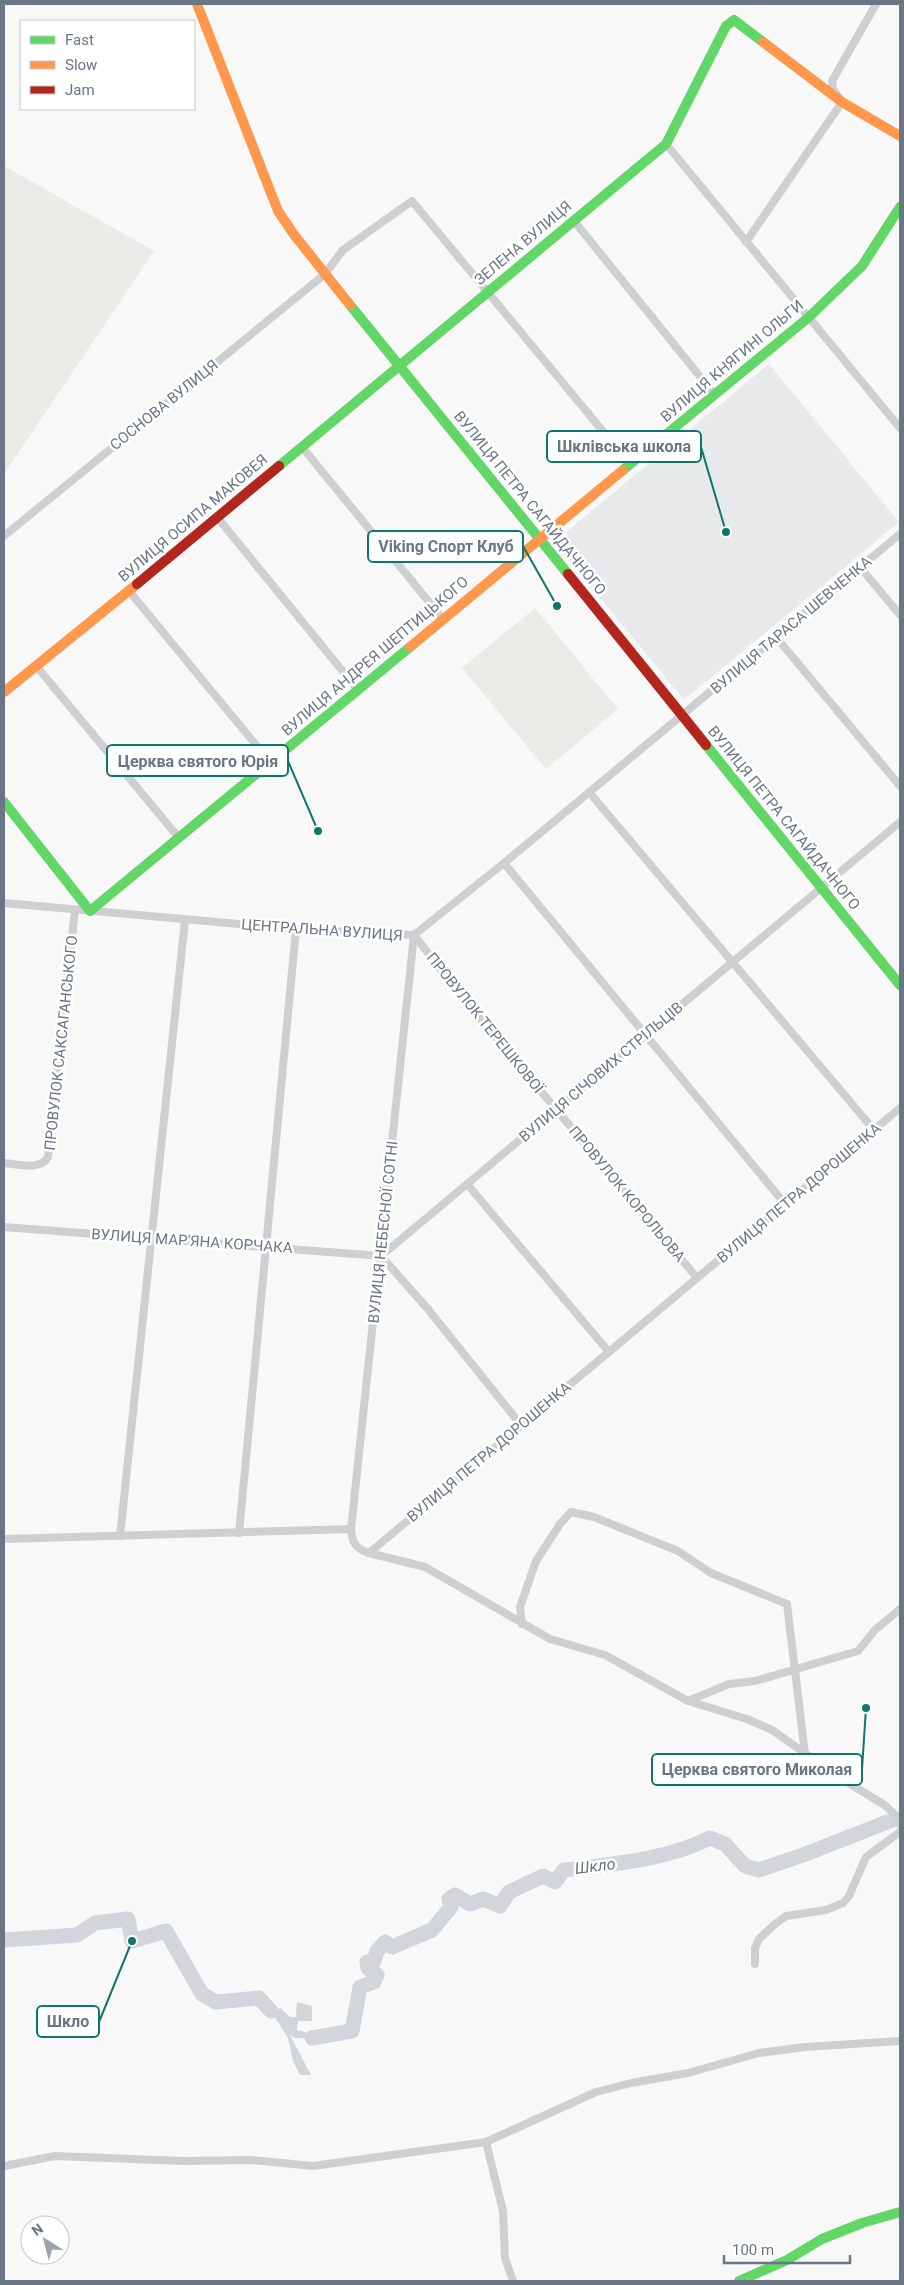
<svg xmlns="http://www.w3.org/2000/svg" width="904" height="2285" viewBox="0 0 904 2285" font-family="Roboto,sans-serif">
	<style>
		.built { fill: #e8e9ea }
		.green { fill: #e8ebe6 }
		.water { fill: #d2d6db }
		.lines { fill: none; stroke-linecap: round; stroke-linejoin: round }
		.river { stroke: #d2d6db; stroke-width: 15 }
		.street { stroke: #cecfd1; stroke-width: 8 }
		.fast { stroke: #63d668; stroke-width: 10 }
		.slow { stroke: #ff974d; stroke-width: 10 }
		.jam { stroke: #b3261e; stroke-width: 10 }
		.labels { text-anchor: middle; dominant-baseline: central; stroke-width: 5; stroke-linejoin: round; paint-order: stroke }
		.street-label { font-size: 15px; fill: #6a7586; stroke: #fff }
		.water-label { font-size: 16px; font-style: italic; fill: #667581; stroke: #fff }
		.leader { fill: none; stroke: #0f766e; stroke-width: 2 }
		.callout-dot { fill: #0f766e; stroke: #fff; stroke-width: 2 }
		.callout { fill: #fff; stroke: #0f766e; stroke-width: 2 }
		.callout-label { font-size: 16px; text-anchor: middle; font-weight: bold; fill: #6a7586 }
	</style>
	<rect width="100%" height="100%" fill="#f8f8f8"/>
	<!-- built -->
	<path class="built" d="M769 364 899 522 684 700 554 542Z"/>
	<!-- green -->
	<g class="green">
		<path d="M4 166 154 251 4 474Z"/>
		<path d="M535 608 618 709 546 769 462 668Z"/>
	</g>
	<!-- water -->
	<path class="water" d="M297 2002 312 2006V2021H298L297 2030 313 2034 312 2038H295L290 2035 311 2075H300L293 2061 288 2038 271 2011 281 2008 290 2017H296Z"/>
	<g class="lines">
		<!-- river -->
		<g class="river">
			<path d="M4 1940 77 1935 95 1923 128 1919 132 1941 166 1931 202 1994 216 2002 259 1998 271 2011"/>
			<path d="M312 2038 352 2031 360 1987 374 1982 377 1975 368 1968 367 1962 374 1961 377 1951 385 1942 392 1947 432 1930 451 1907 449 1899 455 1895 470 1904 483 1899 500 1906 509 1892 543 1876 555 1882 564 1870C613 1864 666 1860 710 1838L725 1844 745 1866 759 1870 803 1855 895 1819"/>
		</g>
		<!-- street -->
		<g class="street">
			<path d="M666 144 900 428"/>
			<path d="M574 221 715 395"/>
			<path d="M746 242 842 102 833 89 832 81 876 4"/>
			<path d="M302 447 443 619"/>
			<path d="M217 517 358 690"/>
			<path d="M4 536 325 274 343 250 412 201 631 465"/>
			<path d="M860 567 900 615"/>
			<path d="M129 591 270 762"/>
			<path d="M776 637 900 786"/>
			<path d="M37 667 179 838"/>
			<path d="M589 792 874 1130"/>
			<path d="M504 863 785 1204"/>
			<path d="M4 903 296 929 414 935 504 863 900 534"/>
			<path d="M414 935 458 992 697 1278"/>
			<path d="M4 1163C17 1164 41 1171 48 1157L75 910"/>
			<path d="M467 1184 609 1352"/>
			<path d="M4 1227 381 1256"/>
			<path d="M381 1256 900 822"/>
			<path d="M381 1256 427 1308 521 1425"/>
			<path d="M351 1529 414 935"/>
			<path d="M239 1533 296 929"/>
			<path d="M120 1536 185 920"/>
			<path d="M4 1539 351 1529C352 1543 356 1549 369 1553L900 1108"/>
			<path d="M369 1553 425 1567 550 1639 605 1655 688 1701 747 1719 772 1730 839 1777 886 1806 896 1816 900 1825"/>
			<path d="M522 1624 520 1607 536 1561 560 1524 571 1512 594 1517 678 1551 711 1573 787 1604 805 1754"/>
			<path d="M688 1701 729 1684 755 1681 858 1651 875 1630 900 1609"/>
			<path d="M755 1964V1948L759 1939 775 1924 786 1916 826 1910 843 1903 849 1896 866 1857 900 1832"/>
			<path d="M486 2142 503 2211 505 2258 513 2281"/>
			<path d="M4 2166 55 2156 184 2161 251 2160 313 2166 486 2142 596 2092 631 2083 688 2073 759 2053 805 2047 900 2041"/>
		</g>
		<!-- fast -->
		<g class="fast">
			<path d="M350 305 568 574"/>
			<path d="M279 466 666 144 726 26 734 20 763 42"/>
			<path d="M623 470 809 317 862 266 900 207"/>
			<path d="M706 745 900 985"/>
			<path d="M4 802 90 911 410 647"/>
			<path d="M739 2281 787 2260 822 2239 862 2223 900 2212"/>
		</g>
		<!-- slow -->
		<g class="slow">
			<path d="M197 4 278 211 295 236 350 305"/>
			<path d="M763 42 842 102 900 136"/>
			<path d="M410 647 623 470"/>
			<path d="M4 692 137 584"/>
		</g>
		<!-- jam -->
		<g class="jam">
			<path d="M568 574 706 745"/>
			<path d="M137 584 279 466"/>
		</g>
	</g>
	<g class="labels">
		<!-- street labels -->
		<g class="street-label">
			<text transform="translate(523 243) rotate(-40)">ЗЕЛЕНА ВУЛИЦЯ</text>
			<text transform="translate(732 361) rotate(-40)">ВУЛИЦЯ КНЯГИНІ ОЛЬГИ</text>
			<text transform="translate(164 405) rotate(-39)">СОСНОВА ВУЛИЦЯ</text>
			<text transform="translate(530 503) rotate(51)">ВУЛИЦЯ ПЕТРА САГАЙДАЧНОГО</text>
			<text transform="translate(193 518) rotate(-40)">ВУЛИЦЯ ОСИПА МАКОВЕЯ</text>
			<text transform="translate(791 625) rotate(-40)">ВУЛИЦЯ ТАРАСА ШЕВЧЕНКА</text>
			<text transform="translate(375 656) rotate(-40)">ВУЛИЦЯ АНДРЕЯ ШЕПТИЦЬКОГО</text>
			<text transform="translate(784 818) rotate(51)">ВУЛИЦЯ ПЕТРА САГАЙДАЧНОГО</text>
			<text transform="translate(322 930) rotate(4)">ЦЕНТРАЛЬНА ВУЛИЦЯ</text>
			<text transform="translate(485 1023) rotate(51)">ПРОВУЛОК ТЕРЕШКОВОЇ</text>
			<text transform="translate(61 1043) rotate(-84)">ПРОВУЛОК САКСАГАНСЬКОГО</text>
			<text transform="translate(601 1072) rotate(-40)">ВУЛИЦЯ СІЧОВИХ СТРІЛЬЦІВ</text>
			<text transform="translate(799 1193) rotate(-40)">ВУЛИЦЯ ПЕТРА ДОРОШЕНКА</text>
			<text transform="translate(627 1194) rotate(50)">ПРОВУЛОК КОРОЛЬОВА</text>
			<text transform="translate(383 1232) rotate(-84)">ВУЛИЦЯ НЕБЕСНОЇ СОТНІ</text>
			<text transform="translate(192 1241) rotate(4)">ВУЛИЦЯ МАР'ЯНА КОРЧАКА</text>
			<text transform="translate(489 1452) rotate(-40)">ВУЛИЦЯ ПЕТРА ДОРОШЕНКА</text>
		</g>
		<!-- water labels -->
		<g class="water-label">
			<text transform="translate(595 1866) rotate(-7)">Шкло</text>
		</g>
	</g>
	<!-- callouts -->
	<path class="leader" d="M726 532L701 447M557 606L523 546M318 831L288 761M866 1708L862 1769M132 1941L99 2022"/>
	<g class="callout-dot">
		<circle cx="726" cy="532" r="5"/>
		<circle cx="557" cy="606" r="5"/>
		<circle cx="318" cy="831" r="5"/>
		<circle cx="866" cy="1708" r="5"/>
		<circle cx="132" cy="1941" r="5"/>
	</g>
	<g class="callout">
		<rect x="547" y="431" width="154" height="31" rx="5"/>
		<rect x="368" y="531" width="155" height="31" rx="5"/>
		<rect x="107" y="745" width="181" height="31" rx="5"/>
		<rect x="652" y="1754" width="210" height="31" rx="5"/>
		<rect x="37" y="2006" width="62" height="31" rx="5"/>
	</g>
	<g class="callout-label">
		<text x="624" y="452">Шклівська школа</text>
		<text x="446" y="552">Viking Спорт Клуб</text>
		<text x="198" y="767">Церква святого Юрія</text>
		<text x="757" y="1775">Церква святого Миколая</text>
		<text x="68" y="2027">Шкло</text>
	</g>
	<!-- border -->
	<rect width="904" height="2285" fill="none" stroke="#6a7586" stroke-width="10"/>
	<!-- legend -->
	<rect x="20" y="20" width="175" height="90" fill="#ffffff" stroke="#c3c8cf"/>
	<rect x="30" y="36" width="25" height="8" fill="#63d668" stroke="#c3c8cf"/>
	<text x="65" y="45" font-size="15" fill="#6a7586">Fast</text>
	<rect x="30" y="61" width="25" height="8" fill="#ff974d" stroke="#c3c8cf"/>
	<text x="65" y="70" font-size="15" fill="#6a7586">Slow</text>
	<rect x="30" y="86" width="25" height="8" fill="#b3261e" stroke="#c3c8cf"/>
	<text x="65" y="95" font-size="15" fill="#6a7586">Jam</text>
	<!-- north arrow -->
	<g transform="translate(45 2240) rotate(324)"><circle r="24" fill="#ffffff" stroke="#c3c8cf"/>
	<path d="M0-4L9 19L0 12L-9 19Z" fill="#9ca3ae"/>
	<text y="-8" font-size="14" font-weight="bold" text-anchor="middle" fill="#6a7586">N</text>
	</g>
	<!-- scale -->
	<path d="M724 2255v8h126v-8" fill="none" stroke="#6a7586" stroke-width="2.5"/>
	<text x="732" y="2255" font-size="15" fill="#6a7586" stroke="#ffffff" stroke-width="4" paint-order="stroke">100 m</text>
</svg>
